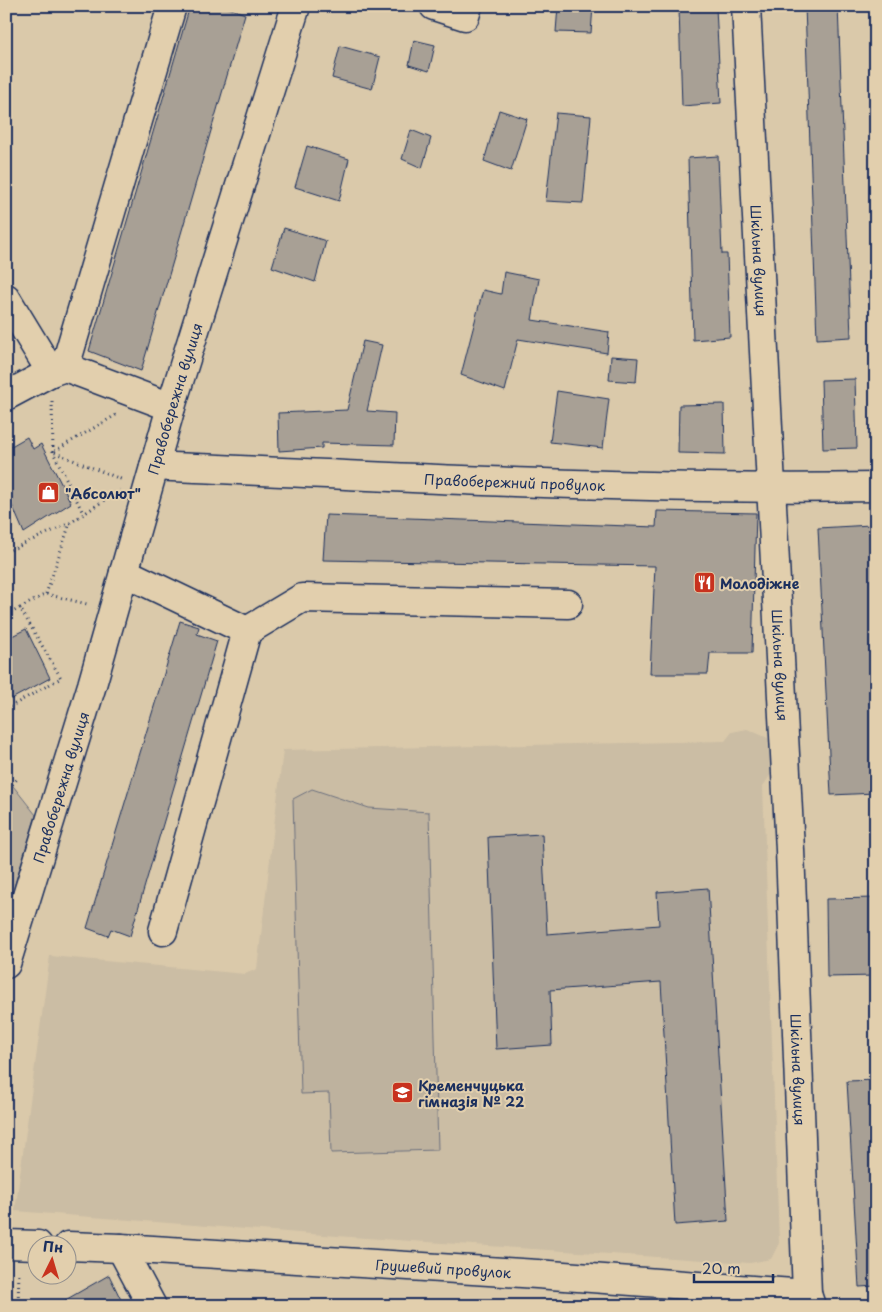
<svg xmlns="http://www.w3.org/2000/svg" width="882" height="1312" viewBox="0 0 882 1312" font-family="'Playpen Sans',sans-serif">
	<style>
		.built { fill: #cbbda4 }
		.green { fill: #beb29e; stroke: #6c707e }
		.building { fill: #a8a095; stroke: #1b2f5e }
		.lines { fill: none; stroke-linecap: round; stroke-linejoin: round }
		.minor-casing { stroke: #1b2f5e; stroke-width: 31 }
		.path { stroke: #1b2f5e; stroke-width: 3; stroke-dasharray: 1 4; stroke-linecap: butt }
		.minor { stroke: #e2cfad; stroke-width: 28 }
		.labels { text-anchor: middle; dominant-baseline: central; stroke-width: 4; stroke-linejoin: round; paint-order: stroke }
		.street-label { font-size: 14px; fill: #1b2f5e; stroke: #e2cfad }
		.poi-label { font-size: 14px; font-weight: bold; fill: #1b2f5e; stroke: #e2cfad; text-anchor: start }
	</style>
	<rect width="100%" height="100%" fill="#dac9aa"/>
	<filter id="ink" filterUnits="userSpaceOnUse"><feTurbulence type="fractalNoise" baseFrequency=".02" numOctaves="2"/><feDisplacementMap in="SourceGraphic" scale="10" xChannelSelector="R" yChannelSelector="G"/><feConvolveMatrix kernelMatrix="1 2 1 2 8 2 1 2 1" color-interpolation-filters="sRGB"/></filter>
	<g filter="url(#ink)">
		<!-- built -->
		<path class="built" d="M747 729 768 738 775 749V768L763 786 779 1243 771 1259 750 1263 350 1237 15 1211 50 956 245 974 257 969 283 750 725 741 732 732Z"/>
		<!-- green -->
		<g class="green">
			<path d="M6 777 36 815 6 913Z"/>
			<path d="M312 789 369 808 429 812 438 1150 331 1153 329 1093 301 1094 293 799Z"/>
		</g>
		<!-- building -->
		<g class="building">
			<path d="M190 6H223L245 14 141 371 89 351Z"/>
			<path d="M558 6H593L591 33 556 32Z"/>
			<path d="M805 6H838L851 337 817 339Z"/>
			<path d="M716 8 721 103 682 106 679 9Z"/>
			<path d="M414 40 435 45 429 71 409 65Z"/>
			<path d="M340 46 380 57 372 89 332 78Z"/>
			<path d="M499 110 527 119 511 171 484 161Z"/>
			<path d="M556 113 591 116 583 203 546 201Z"/>
			<path d="M411 130 431 138 422 168 402 159Z"/>
			<path d="M307 146 349 159 339 201 295 187Z"/>
			<path d="M718 156 722 254H727L730 337 693 340 688 158Z"/>
			<path d="M284 228 326 241 315 282 272 267Z"/>
			<path d="M504 272 539 279 532 320 609 332 607 353 518 339 505 391 461 375 483 290 501 294Z"/>
			<path d="M363 341 382 345 367 411 395 413 394 445 322 443V448L279 451 278 413 347 410Z"/>
			<path d="M611 356 638 358 636 382 609 380Z"/>
			<path d="M855 379 857 448 823 449 821 380Z"/>
			<path d="M557 391 609 399 603 448 550 442Z"/>
			<path d="M724 404 725 454 678 453 679 405Z"/>
			<path d="M27 437 33 449 41 444 71 503 24 533 12 505 6 508V449Z"/>
			<path d="M657 511 756 513 752 653H710L708 674H650L655 566 323 560 326 515 656 527Z"/>
			<path d="M871 525 876 625V793L831 795 818 528Z"/>
			<path d="M180 621 199 627 197 634 217 641 130 936 111 929 108 936 87 928Z"/>
			<path d="M26 629 50 678 6 702V639Z"/>
			<path d="M542 834 547 934 659 925 657 892 708 888 728 1221 675 1225 661 982 550 990 552 1045 496 1049 488 837Z"/>
			<path d="M876 898V976L827 977 826 899Z"/>
			<path d="M876 1080V1286L859 1287 847 1081Z"/>
			<path d="M109 1275 124 1306H55Z"/>
		</g>
		<g class="lines">
			<defs>
				<g id="minor">
					<path d="M434 6 465 16 468 6"/>
					<path id="s1" d="M746 6 790 850 807 1294"/>
					<path d="M6 298 51 372"/>
					<path d="M65 367 172 6"/>
					<path d="M6 396 51 372 65 367 171 407"/>
					<path id="s2" d="M154 466C394 477 635 491 876 487"/>
					<path d="M124 572 247 631 163 931"/>
					<path d="M247 631 302 598 568 604"/>
					<path id="s3" d="M6 964 92 685 171 407 296 6"/>
					<path d="M6 1244 38 1245"/>
					<path id="s4" d="M68 1246 121 1248 537 1274 807 1294 811 1306"/>
					<path d="M121 1248 152 1306"/>
				</g>
			</defs>
			<!-- minor casing -->
			<use href="#minor" class="minor-casing"/>
			<!-- path -->
			<g class="path">
				<path d="M52 401 53 452 83 513"/>
				<path d="M116 415 53 452 123 480"/>
				<path d="M6 552 70 523 120 490"/>
				<path d="M46 594 70 523"/>
				<path d="M20 608 46 594 87 604"/>
				<path d="M6 616 20 608 61 678 6 709"/>
				<path d="M6 792 17 779"/>
				<path d="M18 1306 19 1271"/>
			</g>
			<!-- minor -->
			<use href="#minor" class="minor"/>
		</g>
	</g>
	<!-- icons -->
	<defs>
		<symbol id="shop-square" viewBox="-11 -11 22 22"><rect x="-9" y="-9" width="18" height="18" rx="4" fill="#c8321e" stroke="#e2cfad"/><path d="M-5-2.5h2.3a2.7 3.5 0 0 1 5.4 0H5L5.5 6h-11ZM-1.5-2.5h3a1.5 2.3 0 0 0-3 0Z" fill="#fff"/></symbol>
		<symbol id="restaurant-square" viewBox="-11 -11 22 22"><rect x="-9" y="-9" width="18" height="18" rx="4" fill="#c8321e" stroke="#e2cfad"/><path d="M-5-6h1v4h1v-4h1v4h1v-4h1v5L-1.5 .5V6h-2V.5L-5-1ZM5-6V6H3V1.5H1.5Q1.5-4 5-6Z" fill="#fff"/></symbol>
		<symbol id="school-square" viewBox="-11 -11 22 22"><rect x="-9" y="-9" width="18" height="18" rx="4" fill="#c8321e" stroke="#e2cfad"/><path d="M0-5L7-2L0 1L-7-2ZM-4 1L0 2.5L4 1V4Q0 6-4 4Z" fill="#fff"/></symbol>
	</defs>
	<g fill-rule="evenodd">
		<use href="#shop-square" x="36" y="480" width="25" height="25"/>
		<use href="#restaurant-square" x="692" y="570" width="25" height="25"/>
		<use href="#school-square" x="390" y="1080" width="25" height="25"/>
	</g>
	<g class="labels">
		<!-- street labels -->
		<g class="street-label">
			<text stroke="none"><textPath href="#s1" startOffset="255">Шкільна вулиця</textPath></text>
			<text stroke="none"><textPath href="#s3" startOffset="590">Правобережна вулиця</textPath></text>
			<text stroke="none"><textPath href="#s2" startOffset="361">Правобережний провулок</textPath></text>
			<text stroke="none"><textPath href="#s1" startOffset="660">Шкільна вулиця</textPath></text>
			<text stroke="none"><textPath href="#s3" startOffset="185">Правобережна вулиця</textPath></text>
			<text stroke="none"><textPath href="#s1" startOffset="1065">Шкільна вулиця</textPath></text>
			<text stroke="none"><textPath href="#s4" startOffset="376">Грушевий провулок</textPath></text>
		</g>
		<!-- poi labels -->
		<g class="poi-label">
			<text x="65" y="493">"Абсолют"</text>
			<text x="720" y="583">Молодіжне</text>
			<text x="418" y="1085">Кременчуцька<tspan x="418" dy="16">гімназія № 22</tspan></text>
		</g>
	</g>
	<!-- margin -->
	<rect width="882" height="1312" fill="none" stroke="#e2cfad" stroke-width="25"/>
	<rect x="12" y="12" width="857" height="1287" fill="none" stroke="#1b2f5e" stroke-width="2" filter="url(#ink)"/>
	<!-- north arrow -->
	<g transform="translate(52 1260) rotate(5)"><circle r="24" fill="#e2cfad" stroke="#928f8d"/>
	<path d="M0-4L9 19L0 12L-9 19Z" fill="#c8321e"/>
	<text y="-8" font-size="14" font-weight="bold" text-anchor="middle" fill="#1b2f5e">Пн</text>
	</g>
	<!-- scale -->
	<path d="M694 1274v8h79v-8" fill="none" stroke="#1b2f5e" stroke-width="2.5"/>
	<text x="702" y="1274" font-size="15" fill="#1b2f5e" stroke="#e2cfad" stroke-width="4" paint-order="stroke">20 m</text>
</svg>
